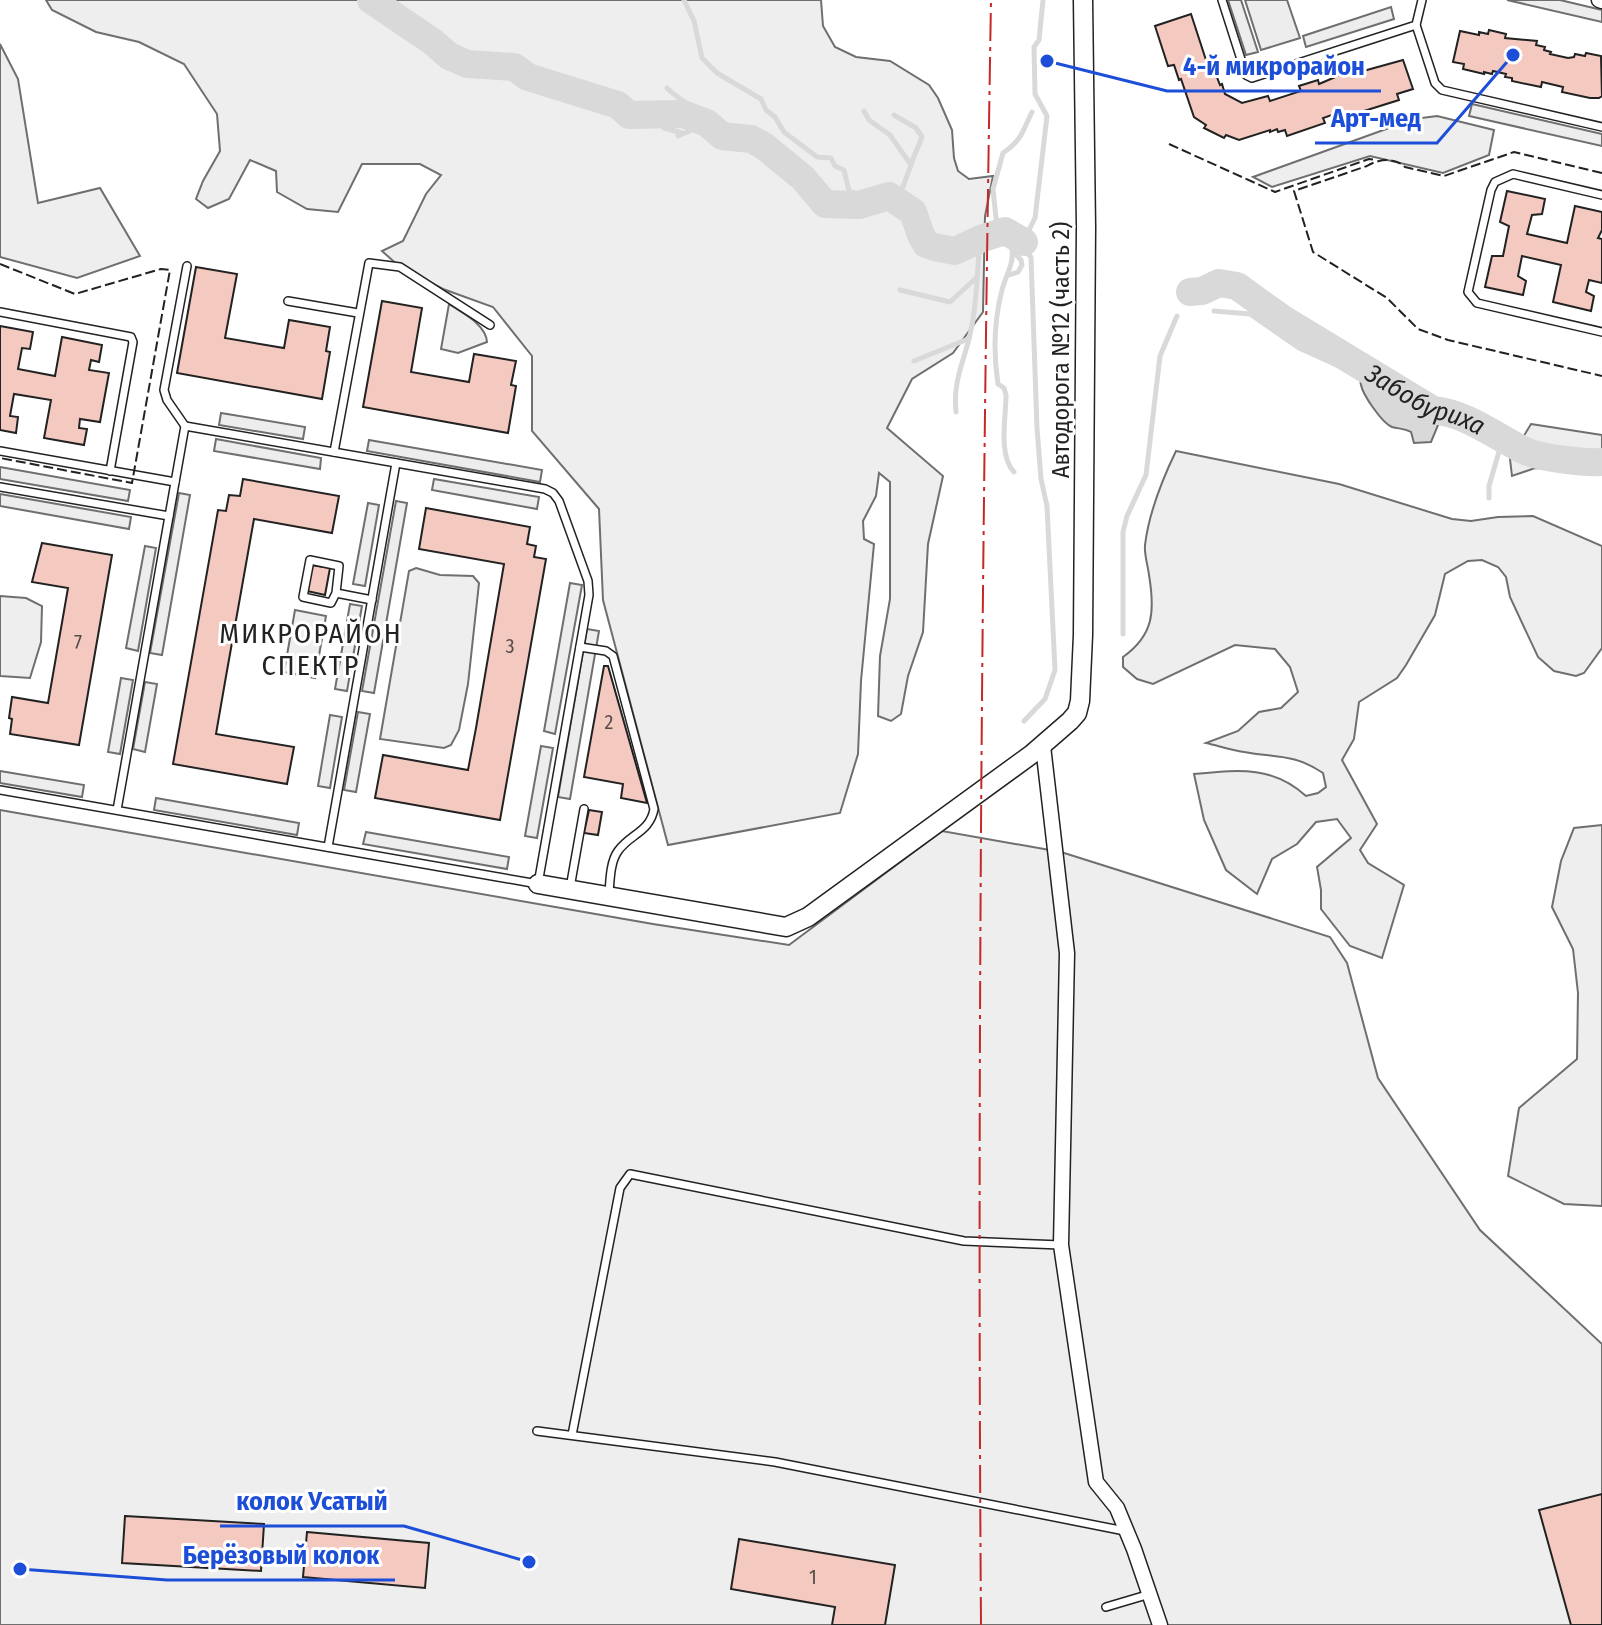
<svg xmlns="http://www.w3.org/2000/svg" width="1602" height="1625" viewBox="0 0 1602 1625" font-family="'Fira Sans Condensed',sans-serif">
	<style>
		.green { fill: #eee; stroke: #6f6f6f; stroke-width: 2 }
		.parking { fill: #ededed; stroke: #6f6f6f; stroke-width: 2 }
		.water { fill: #d9d9d9; stroke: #6f6f6f; stroke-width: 2 }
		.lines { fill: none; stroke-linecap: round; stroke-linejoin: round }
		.stream { stroke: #d9d9d9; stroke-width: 5 }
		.river { stroke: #d9d9d9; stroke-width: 28 }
		.building { fill: #f3c9c0; stroke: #222; stroke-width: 2 }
		.service-casing { stroke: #222; stroke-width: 10 }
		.minor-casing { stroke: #222; stroke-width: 17 }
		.tertiary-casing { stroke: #222; stroke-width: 21 }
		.service { stroke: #fff; stroke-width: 7 }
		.minor { stroke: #fff; stroke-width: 14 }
		.tertiary { stroke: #fff; stroke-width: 18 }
		.fence { stroke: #222; stroke-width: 2; stroke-dasharray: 10 4; stroke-linecap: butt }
		.power { stroke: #c62828; stroke-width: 2; stroke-dasharray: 28 6 4 6; stroke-linecap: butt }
		.labels { text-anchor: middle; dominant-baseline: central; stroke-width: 6; stroke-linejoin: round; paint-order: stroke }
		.number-label { font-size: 20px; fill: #564c4a }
		.street-label { font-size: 24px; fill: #222; stroke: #fff }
		.water-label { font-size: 26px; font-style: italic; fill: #222; stroke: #fff }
		.quarter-label { font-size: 28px; letter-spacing: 2px; fill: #222; stroke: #fff }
		.leader { fill: none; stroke: #1d4ed8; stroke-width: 3 }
		.callout-dot { fill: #1d4ed8; stroke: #fff; stroke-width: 3 }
		.callout-label { font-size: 26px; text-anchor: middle; font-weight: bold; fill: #1d4ed8; stroke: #fff; stroke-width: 6; stroke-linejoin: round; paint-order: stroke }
	</style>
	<rect width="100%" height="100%" fill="#fff"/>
	<!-- green -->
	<g class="green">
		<path d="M46 0H821L823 26 835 47 856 57 890 61 929 85 938 98 952 130 954 158 958 171 969 179 993 176 985 216 983 312 953 353 912 379 887 428 943 476 928 544 923 632 908 676 901 714 891 721 878 716 880 656 890 599V482L879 473 876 496 863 521 864 539 874 544 861 681 858 754 840 813 668 845 603 600 599 509 532 431V356L493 307 443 289 400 267 382 251 403 241 426 194 441 175 420 164H362L338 212 307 209 277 192 276 171 250 160 229 199 208 208 196 199 203 181 220 151 217 114 184 64 139 42 96 32 52 10Z"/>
		<path d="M0 44 18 79 38 203 100 188 140 256 77 278 0 257Z"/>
		<path d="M1437 116 1494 130 1489 155 1443 173 1370 156 1272 187 1253 177 1414 119Z"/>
		<path d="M449 304C462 313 486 324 487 342L458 353 441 349Z"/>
		<path d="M1531 424 1602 435V470L1535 468 1512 476 1510 459Z"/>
		<path d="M1176 451 1339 484 1452 519 1471 521 1498 517 1533 516 1602 546V648L1584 673 1576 676 1554 671 1538 657 1510 597 1506 577 1498 567 1482 560 1468 561 1445 574 1435 615 1406 665 1397 678 1359 702 1354 739 1342 760 1377 824 1360 850 1368 863 1404 885 1382 958 1350 946 1321 909V890L1317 867 1351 838 1337 819 1316 822 1297 844 1272 859 1257 894 1226 870 1204 820 1194 774C1237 770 1272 765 1306 796L1318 793 1326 787 1323 773C1293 753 1276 758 1244 752 1231 750 1219 746 1206 743L1238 731 1259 712 1281 708 1298 692 1290 667 1275 649 1235 645 1153 684 1137 679 1123 667V657C1154 635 1155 611 1149 575 1148 566 1144 554 1145 545 1149 512 1162 480 1176 451Z"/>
		<path d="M416 568 440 575 473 576 479 583 468 684 459 730 451 745 444 748 380 739 409 571Z"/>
		<path d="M0 596 26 598 42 606 41 642 30 678 0 676Z"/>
		<path d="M295 610 326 616 315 678 284 672Z"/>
		<path d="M0 810 653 924 789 945 942 831 1061 852 1330 937 1347 963 1378 1078 1480 1230 1602 1344V1625H0Z"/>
		<path d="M1602 825V1206L1564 1204 1508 1176 1519 1108 1577 1059 1578 993 1573 949 1552 907 1561 861 1574 828Z"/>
	</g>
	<!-- parking -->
	<g class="parking">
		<path d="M1228 0H1241L1258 52 1246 55Z"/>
		<path d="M1245 0H1287L1300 38 1261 50Z"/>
		<path d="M1507 0H1560L1602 10V22Z"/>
		<path d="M1391 7 1394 19 1306 47 1303 36Z"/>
		<path d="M1472 104 1602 134V146L1469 116Z"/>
		<path d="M221 413 305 427 303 439 219 425Z"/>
		<path d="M216 439 321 458 320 469 214 451Z"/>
		<path d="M369 440 542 470 540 482 367 451Z"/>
		<path d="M0 467 130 490 128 501 0 479Z"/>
		<path d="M434 479 539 497 537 509 432 490Z"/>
		<path d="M179 493 190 495 162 655 150 653Z"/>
		<path d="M0 494 131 517 129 529 0 506Z"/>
		<path d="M396 501 407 503 374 693 362 691Z"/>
		<path d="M368 503 379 505 365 586 353 584Z"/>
		<path d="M145 546 156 548 138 651 126 648Z"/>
		<path d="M570 583 582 585 555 734 544 731Z"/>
		<path d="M350 604 362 606 347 691 335 689Z"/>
		<path d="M587 629 599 631 570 799 558 797Z"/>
		<path d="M121 678 133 680 120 754 108 752Z"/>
		<path d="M145 682 157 684 145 752 133 749Z"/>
		<path d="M358 712 370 714 356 792 344 790Z"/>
		<path d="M330 715 342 717 330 788 318 786Z"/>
		<path d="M541 746 553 748 537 838 525 836Z"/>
		<path d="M0 771 84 785 82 797 0 783Z"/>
		<path d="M156 798 299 823 297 835 154 810Z"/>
		<path d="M366 832 509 857 507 869 363 844Z"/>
	</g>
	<!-- water -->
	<path class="water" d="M1370 369 1395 383 1440 399 1446 406 1431 442 1414 443 1411 432C1404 428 1399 429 1392 427 1382 423 1363 395 1361 385 1359 378 1365 373 1370 369Z"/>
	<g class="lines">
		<!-- stream -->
		<g class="stream">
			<path d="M684 0 694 21 702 58 717 73 761 99 766 110 775 117 784 132 817 157 831 158 835 166 844 170 849 191 858 194 865 193 876 200"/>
			<path d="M667 88C678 100 695 105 702 120"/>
			<path d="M864 111 869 120 890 135 911 165 901 192 900 204"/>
			<path d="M894 115 916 128 922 137 911 164"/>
			<path d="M664 128 682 133"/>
			<path d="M678 136 694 129 714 128"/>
			<path d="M1005 231 997 228 993 189 1003 153C1022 140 1022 132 1032 112"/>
			<path d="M1018 244 1031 257 1037 428 1041 479 1047 506 1055 670 1045 699 1024 721"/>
			<path d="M1009 275 1018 272 1022 265 1021 260 1012 250"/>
			<path d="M900 290 950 302 976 278"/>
			<path d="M1214 311 1250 314 1299 348 1341 367 1358 366"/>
			<path d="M914 361 968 339"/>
			<path d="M956 412C953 383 962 366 969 339 977 307 977 272 980 239"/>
			<path d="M1014 472C998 455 1006 418 1006 395L1004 388 998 384C993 352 994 321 1002 290 1006 274 1014 265 1012 248L1023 242 1035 218 1047 116 1035 94 1034 47 1039 40 1043 0"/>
			<path d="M1489 498V486L1503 438"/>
			<path d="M1123 634V532L1127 516 1146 475 1160 356 1177 316"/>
		</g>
		<!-- river -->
		<g class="river">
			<path d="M371 0 433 42 449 56 467 64 514 67 528 77 618 105 629 115 683 114 707 123 722 136 751 139 764 146 803 178 825 204 859 205 889 196 913 212 921 235 926 244 934 247 955 251 980 239 1005 231 1024 242"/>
			<path id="s1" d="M1190 292 1202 291 1219 283 1237 286 1283 319 1433 410C1468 414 1493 435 1523 450 1539 458 1584 463 1602 462"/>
		</g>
	</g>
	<!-- building -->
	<g class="building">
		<path d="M1191 14 1206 60 1210 59 1220 85 1222 84 1225 94 1242 103 1268 96 1270 101 1301 91 1299 86 1318 80 1319 84 1354 69 1356 73 1403 60 1413 89 1397 94 1399 100 1345 117 1343 111 1323 118 1325 123 1287 136 1285 130 1278 132 1277 129 1270 132V130L1239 140 1226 135 1224 138 1204 128 1206 125 1194 117 1181 79 1179 80 1174 65 1168 66 1155 26Z"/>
		<path d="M1489 30 1506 34 1505 38 1537 41 1536 45 1545 47 1544 50 1551 52 1550 54 1568 58 1574 57 1575 54 1585 56 1586 53 1601 56 1602 96 1599 98H1590L1562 92 1563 87 1542 82 1541 87 1512 81V78L1505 77 1506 74 1493 71 1492 74 1484 72V74L1463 69 1464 64 1453 62 1460 31 1479 35V32L1488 34Z"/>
		<path d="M1507 191 1545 199 1542 214 1532 215 1527 234 1567 243 1575 206 1602 212V230L1598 238 1602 239V283L1589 280 1586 292 1594 296 1591 311 1553 302 1561 265 1522 256 1518 276 1526 281 1523 295 1485 287 1492 256H1503L1509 226 1500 222Z"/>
		<path d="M196 267 237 274 225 338 284 348 289 320 330 327 326 351 330 352 322 399 177 373Z"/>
		<path d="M382 301 422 308 411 372 469 382 474 354 516 361 511 385 516 386 508 433 363 407Z"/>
		<path d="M0 326 33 332 30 349 22 348 18 369 55 376 62 337 102 345 99 362 91 360 89 370 109 373 100 422 80 419 79 428 87 429 84 445 44 438 51 400 14 394 10 416 18 417 16 433 0 430Z"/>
		<path d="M243 479 339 496 332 533 254 519 225 682 216 734 294 747 287 784 173 764 218 510 226 511 229 495 240 496Z"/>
		<path d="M426 508 530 527 527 544 536 546 534 557 546 559 500 820 375 798 383 755 468 770 476 728 504 564 419 549Z"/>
		<path d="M42 543 112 555 79 745 10 734 12 719 9 718 12 697 48 703 68 588 32 582Z"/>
		<path d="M311 565 330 568 325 595 307 591Z"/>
		<path d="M604 666H608L647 803 621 798 623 784 584 777Z"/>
		<path d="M589 810 602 812 598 835 584 833Z"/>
		<path d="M1602 1494V1625H1571L1539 1510Z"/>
		<path d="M125 1516 264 1524 261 1571 122 1563Z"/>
		<path d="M307 1532 429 1543 425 1588 303 1577Z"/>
		<path d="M739 1539 895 1565 885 1625H832L835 1607 731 1589Z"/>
	</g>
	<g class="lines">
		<defs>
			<g id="service">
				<path d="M1222 0 1246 75 1252 78 1416 25 1422 0"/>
				<path d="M1416 25 1435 83 1442 90 1602 127"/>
				<path d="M1602 195 1513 174 1495 182 1491 190 1468 292 1477 303 1602 332"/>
				<path d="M288 301 358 313"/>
				<path d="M0 312 131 337 133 342 110 471"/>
				<path d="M185 426 167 400 164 390 187 266"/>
				<path d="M0 451 175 482"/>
				<path d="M334 452 369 263 400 267 490 325"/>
				<path d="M0 487 169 516"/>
				<path d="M336 593 339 566 310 560 303 597 331 603 336 593 372 600"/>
				<path d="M580 647 606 651 613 656 654 809C650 832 630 834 618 851 610 862 610 881 609 894"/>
				<path d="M0 790 538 884 589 595 588 581 559 501 553 493 545 489 185 426 117 810"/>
				<path d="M328 847 396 463"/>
				<path d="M570 888 584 809"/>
				<path d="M537 1431 775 1462 1125 1531"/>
				<path d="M572 1435 620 1188 630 1174 964 1241 1061 1245"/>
				<path d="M1106 1607 1150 1594"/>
			</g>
			<g id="minor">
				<path d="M1599 0 1602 1"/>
				<path d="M1043 746 1067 953 1061 1245 1096 1482 1117 1508 1134 1549 1160 1625"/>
			</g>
			<path id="tertiary" d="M538 884 786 927 808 917 1032 754 1070 721 1077 713 1080 701 1083 635 1086 227 1083 0"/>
		</defs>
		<!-- service casing -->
		<use href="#service" class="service-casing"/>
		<!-- minor casing -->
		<use href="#minor" class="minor-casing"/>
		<!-- tertiary casing -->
		<use href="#tertiary" class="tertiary-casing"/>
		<!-- service -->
		<use href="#service" class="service"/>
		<!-- minor -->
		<use href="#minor" class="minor"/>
		<!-- tertiary -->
		<use href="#tertiary" class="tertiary"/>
		<!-- fence -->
		<g class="fence">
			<path d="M1169 144 1275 192 1369 159 1377 160"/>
			<path d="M1602 173 1514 152 1444 176 1405 167C1395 157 1378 159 1367 166L1294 191 1313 252 1387 298 1418 329 1448 340 1602 376"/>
			<path d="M0 264 75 294 161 269 170 270 132 483 0 458"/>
		</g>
		<!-- power -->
		<path class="power" d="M981 1625C977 1083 982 542 991 0"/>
	</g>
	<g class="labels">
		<!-- number labels -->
		<g class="number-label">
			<text x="78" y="642">7</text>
			<text x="510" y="646">3</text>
			<text x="609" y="722">2</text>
			<text x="813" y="1577">1</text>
		</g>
		<!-- street labels -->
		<g class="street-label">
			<text transform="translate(1061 350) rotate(-90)">Автодорога №12 (часть 2)</text>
		</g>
		<!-- water labels -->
		<g class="water-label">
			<text stroke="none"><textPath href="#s1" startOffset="270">Забобуриха</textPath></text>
		</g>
		<!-- quarter labels -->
		<g class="quarter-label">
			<text x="311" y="633">МИКРОРАЙОН<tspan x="311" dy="32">СПЕКТР</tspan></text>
		</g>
	</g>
	<!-- callouts -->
	<path class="leader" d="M1047 61L1167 91H1381M1513 55L1437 143H1315M529 1562L404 1526H220M20 1569L167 1580H395"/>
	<g class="callout-dot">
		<circle cx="1047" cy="61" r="8"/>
		<circle cx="1513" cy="55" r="8"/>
		<circle cx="529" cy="1562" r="8"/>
		<circle cx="20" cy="1569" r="8"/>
	</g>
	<g class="callout-label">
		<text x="1274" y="75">4-й микрорайон</text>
		<text x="1376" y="127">Арт-мед</text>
		<text x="312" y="1510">колок Усатый</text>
		<text x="281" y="1564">Берёзовый колок</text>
	</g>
</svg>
